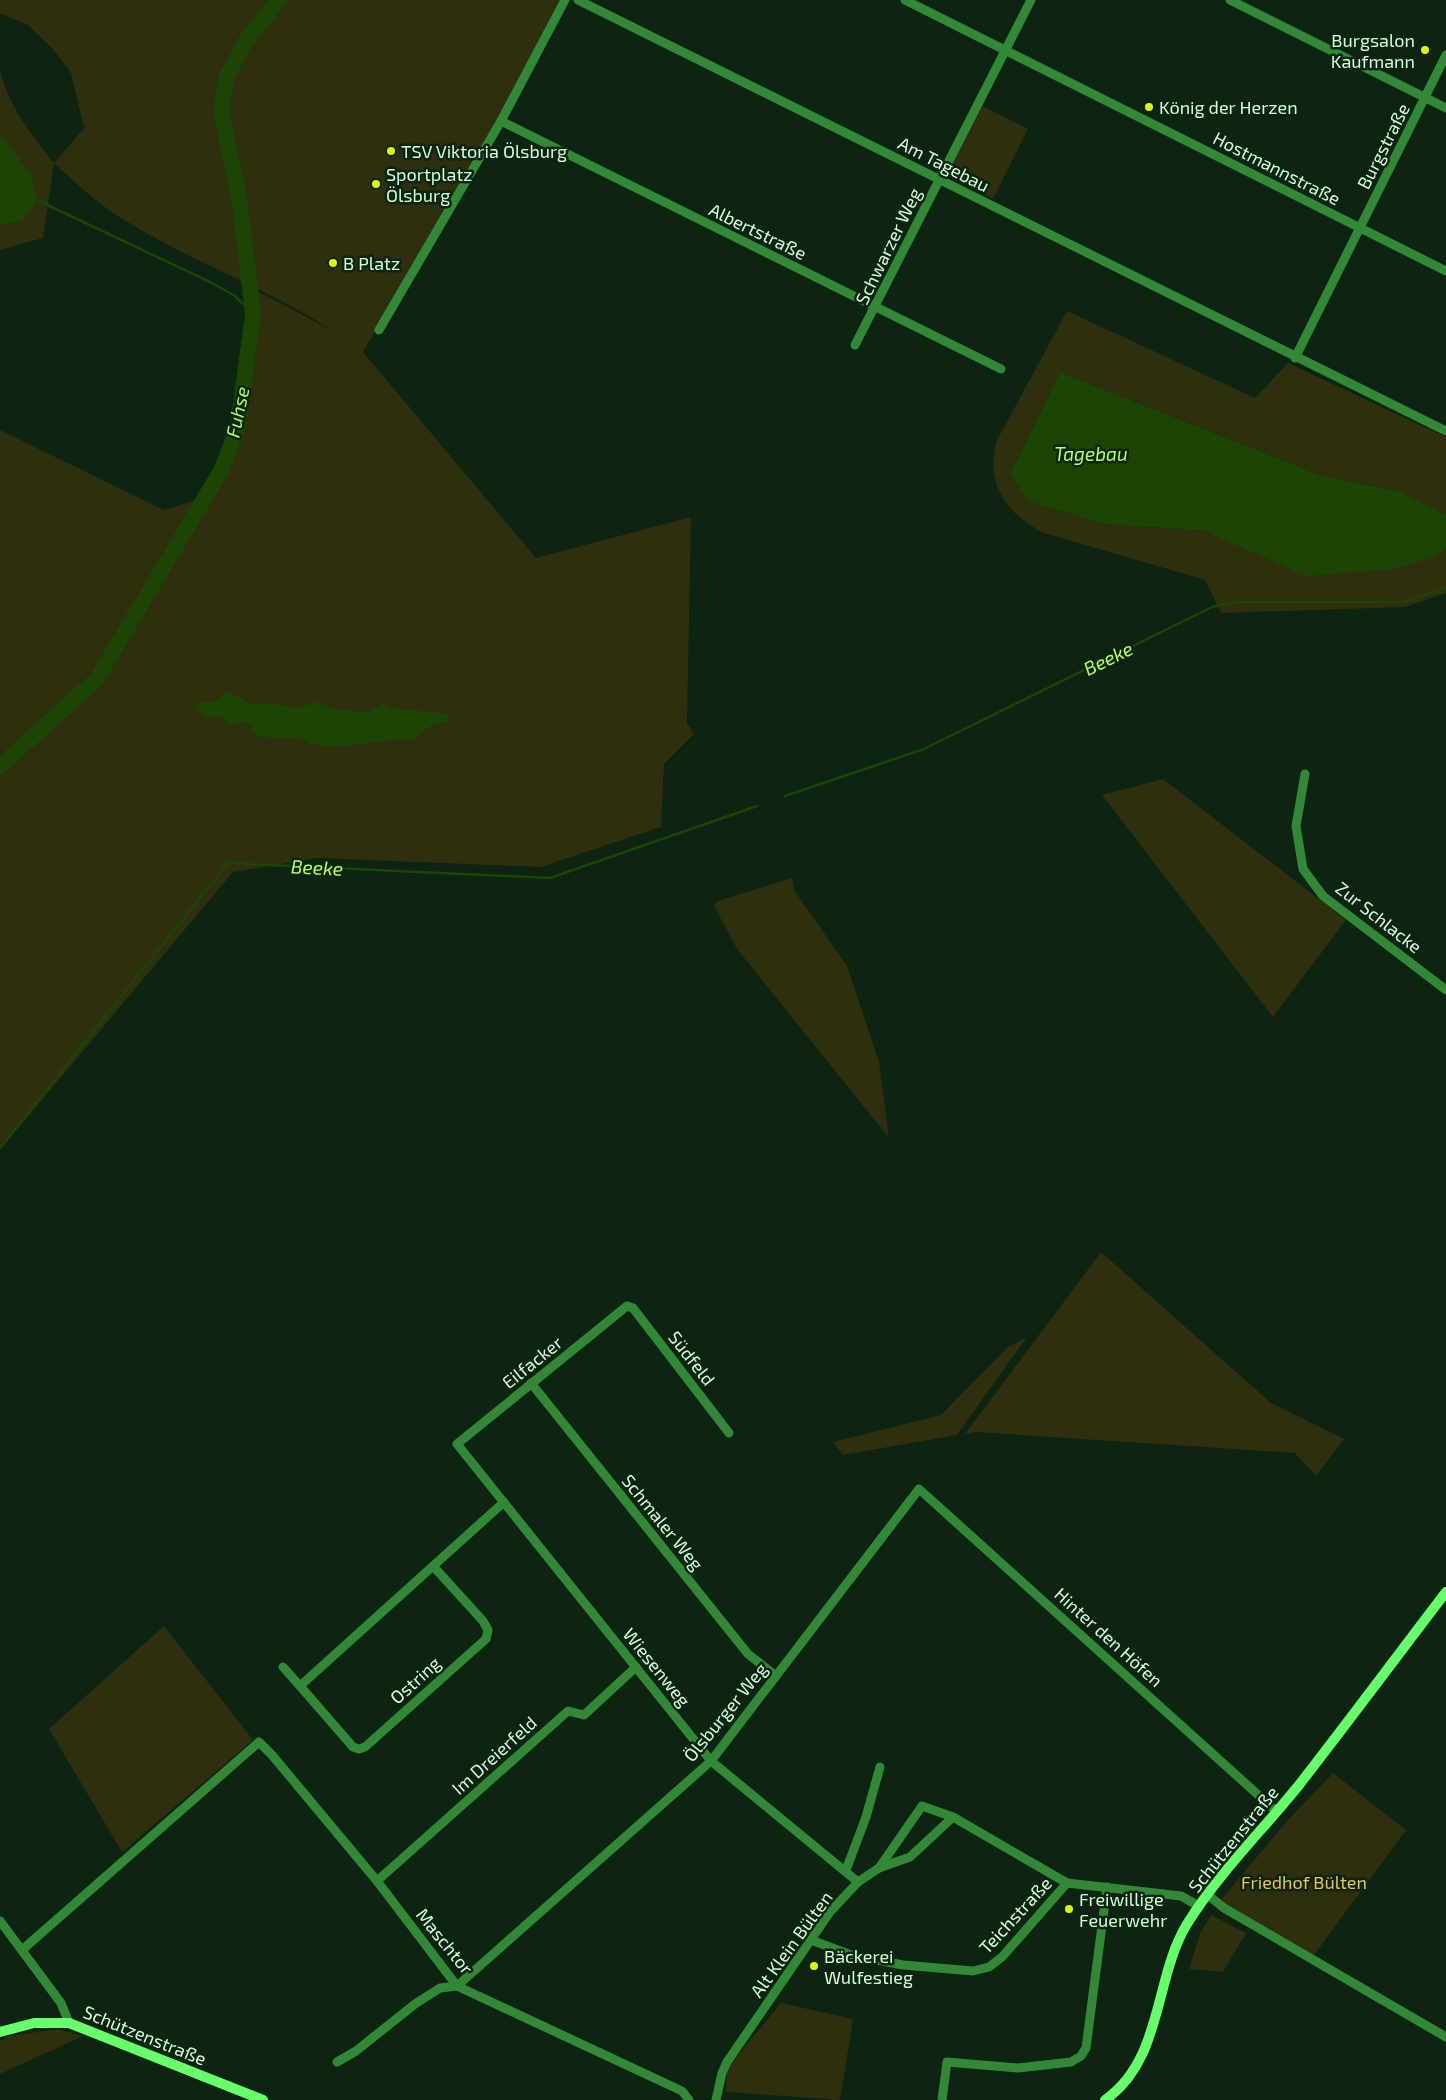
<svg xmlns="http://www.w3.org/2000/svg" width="1446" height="2100" viewBox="0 0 1446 2100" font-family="'Exo 2',sans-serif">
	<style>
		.green { fill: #2f2e0f }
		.water { fill: #1b4405 }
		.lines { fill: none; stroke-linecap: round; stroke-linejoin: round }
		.stream { stroke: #1b4405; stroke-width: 2.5 }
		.river { stroke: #1b4405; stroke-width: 16 }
		.street { stroke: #338837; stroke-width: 9 }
		.secondary { stroke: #67ff6c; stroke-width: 10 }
		.poi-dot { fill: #dffb00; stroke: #0c2411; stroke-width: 2 }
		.labels { text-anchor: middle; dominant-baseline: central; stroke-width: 5; stroke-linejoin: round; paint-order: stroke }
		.poi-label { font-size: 18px; fill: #d0ffd6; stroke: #0c2411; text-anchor: start }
		.street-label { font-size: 18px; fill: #d0ffd6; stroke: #0c2411 }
		.park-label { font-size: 18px; fill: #eac551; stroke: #0c2411 }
		.water-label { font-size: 19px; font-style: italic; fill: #b2ff5e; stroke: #0c2411 }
	</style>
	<rect width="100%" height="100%" fill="#0c2411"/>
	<!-- green -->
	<g class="green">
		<path d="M0 0H561L499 120 363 352 536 558 691 517 687 723 694 734 664 764 661 827 541 867 318 858 233 872 0 1150V430L164 510 212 495C247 437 261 358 257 291L337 333 363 352C292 297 205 269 129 223 101 207 78 185 54 163L43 238 0 250V69C7 105 32 135 54 163L84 128 71 73 52 48 28 25 0 13Z"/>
		<path d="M980 105 1028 129 993 199 945 175Z"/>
		<path d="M1067 311 1255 398 1288 363 1446 437V515L1401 492 1323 476 1060 372 1010 473 1029 501 1104 524 1204 531 1254 552 1432 558 1446 549V593L1405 607 1221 613 1205 580 1041 532C1005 511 986 485 996 442Z"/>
		<path d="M1163 779 1346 920 1273 1017 1102 795Z"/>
		<path d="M792 878 794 890 847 966 879 1062 889 1138 737 949 714 906 718 901Z"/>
		<path d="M1101 1252 1271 1403 1344 1439 1316 1476 1295 1453 975 1432 965 1434Z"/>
		<path d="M1027 1337 957 1435 843 1455 833 1442 941 1415 1008 1347Z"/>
		<path d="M164 1626 253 1740 122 1852 49 1729Z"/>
		<path d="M1333 1773 1406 1830 1314 1955 1220 1901 1287 1821Z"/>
		<path d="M1211 1915 1246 1933 1223 1972 1189 1969 1200 1934Z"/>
		<path d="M781 2003 853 2019 840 2100 726 2092 727 2072 734 2060Z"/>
		<path d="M58 2029 83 2036 0 2074V2041L10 2036Z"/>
	</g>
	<!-- water -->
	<g class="water">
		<path d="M0 133 32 176 37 200 23 220 0 225Z"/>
		<path d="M1060 372 1323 476 1401 492 1446 515V549L1432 558 1392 569 1306 576 1204 531 1104 524 1028 501 1010 473Z"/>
		<path d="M227 691 251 704 271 703 297 708 317 702 337 710 370 712 382 704 390 708 444 713 450 716 448 721 432 725 412 741 402 739 335 747 311 744 299 738 258 737 251 727 244 722 231 725 220 716C209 718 201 715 194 707L200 702 214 703Z"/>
	</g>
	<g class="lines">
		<!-- stream -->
		<g class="stream">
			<path d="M37 200 210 282 235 296 253 314"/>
			<path d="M785 796 924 749 1212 607 1235 602H1404L1446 588"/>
			<path d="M0 1148 228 863 550 878 757 806"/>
		</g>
		<!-- river -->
		<path class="river" d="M0 766 96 680 222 469 238 427 253 314 239 197 221 112 226 79 245 42 279 0"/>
		<!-- street -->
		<g class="street">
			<path d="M578 0 1446 431"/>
			<path d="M905 0 1446 271"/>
			<path d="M1230 0 1446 108"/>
			<path d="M501 121 1001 369"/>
			<path d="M379 330 501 121 565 0"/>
			<path d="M855 345 1031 0"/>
			<path d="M1295 358 1446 55"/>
			<path d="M1305 774 1296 826 1303 869 1323 896 1446 990"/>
			<path d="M531 1383 748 1654 776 1676"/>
			<path d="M729 1433 633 1308 627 1306 457 1444 711 1761 858 1882"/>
			<path d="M433 1566 483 1621 488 1630 486 1639 365 1747 359 1749 353 1747 300 1686 504 1502"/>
			<path d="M283 1667 300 1686"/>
			<path d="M879 1868 922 1806 953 1817"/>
			<path d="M846 1870 866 1817 880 1767"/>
			<path d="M377 1881 568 1711 584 1715 636 1667"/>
			<path d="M1208 1895 1224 1908 1446 2037"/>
			<path d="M0 1921 61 2003 69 2023"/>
			<path d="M811 1940 851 1955 903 1965 973 1971 989 1967 1002 1957 1067 1883"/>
			<path d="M22 1950 259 1742 272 1755 377 1881 457 1986 682 2091 689 2100"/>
			<path d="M337 2062 356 2051 415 2004 440 1988 457 1986 711 1761 919 1489 1276 1811"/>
			<path d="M716 2100 722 2073 727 2062 830 1912 858 1882 879 1868 910 1857 953 1817 1067 1883 1181 1896 1199 1906"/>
			<path d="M942 2100 947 2062 1018 2068 1071 2062 1081 2056 1086 2048 1107 1887"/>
		</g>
		<!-- secondary -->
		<g class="secondary">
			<path d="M0 2032 34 2023H69L263 2100"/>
			<path d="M1105 2100C1163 2060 1154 1978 1187 1924 1218 1874 1262 1831 1299 1785 1349 1721 1397 1656 1446 1592"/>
		</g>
	</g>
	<!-- markers -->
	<g class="poi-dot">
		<circle cx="1425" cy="50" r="5"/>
		<circle cx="1149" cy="107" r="5"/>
		<circle cx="391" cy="151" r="5"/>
		<circle cx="376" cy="184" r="5"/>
		<circle cx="333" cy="263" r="5"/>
		<circle cx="1069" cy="1909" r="5"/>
		<circle cx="814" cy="1966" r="5"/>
	</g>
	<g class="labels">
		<!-- poi labels -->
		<g class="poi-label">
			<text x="1415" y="40" text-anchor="end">Burgsalon<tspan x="1415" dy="21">Kaufmann</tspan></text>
			<text x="1159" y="107">König der Herzen</text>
			<text x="401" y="151">TSV Viktoria Ölsburg</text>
			<text x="386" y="174">Sportplatz<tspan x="386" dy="21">Ölsburg</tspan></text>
			<text x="343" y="263">B Platz</text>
			<text x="1079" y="1899">Freiwillige<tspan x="1079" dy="21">Feuerwehr</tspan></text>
			<text x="824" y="1956">Bäckerei<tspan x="824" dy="21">Wulfestieg</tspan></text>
		</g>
		<!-- street labels -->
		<g class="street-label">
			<text transform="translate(1383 146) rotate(-63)">Burgstraße</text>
			<text transform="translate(944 164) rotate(27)">Am Tagebau</text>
			<text transform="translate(1277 168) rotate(27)">Hostmannstraße</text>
			<text transform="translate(758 231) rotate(26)">Albertstraße</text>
			<text transform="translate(888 246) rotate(-64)">Schwarzer Weg</text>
			<text transform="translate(1379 917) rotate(38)">Zur Schlacke</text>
			<text transform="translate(692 1358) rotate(52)">Südfeld</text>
			<text transform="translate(532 1362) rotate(-39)">Eilfacker</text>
			<text transform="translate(663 1522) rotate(51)">Schmaler Weg</text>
			<text transform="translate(1109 1637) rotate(42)">Hinter den Höfen</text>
			<text transform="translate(657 1667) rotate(51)">Wiesenweg</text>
			<text transform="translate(415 1680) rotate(-42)">Ostring</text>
			<text transform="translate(725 1712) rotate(-51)">Ölsburger Weg</text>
			<text transform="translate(494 1755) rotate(-42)">Im Dreierfeld</text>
			<text transform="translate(1233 1839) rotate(-51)">Schützenstraße</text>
			<text transform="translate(1015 1915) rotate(-47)">Teichstraße</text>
			<text transform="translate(445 1941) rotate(51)">Maschtor</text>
			<text transform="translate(791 1944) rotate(-54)">Alt Klein Bülten</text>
			<text transform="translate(145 2035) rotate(22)">Schützenstraße</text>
		</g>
		<!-- park labels -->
		<g class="park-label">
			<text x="1304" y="1882">Friedhof Bülten</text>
		</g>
		<!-- water labels -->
		<g class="water-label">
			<text transform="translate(237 412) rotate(-78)">Fuhse</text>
			<text x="1091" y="453">Tagebau</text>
			<text transform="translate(1108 658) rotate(-26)">Beeke</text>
			<text transform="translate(317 867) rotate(3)">Beeke</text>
		</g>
	</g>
</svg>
